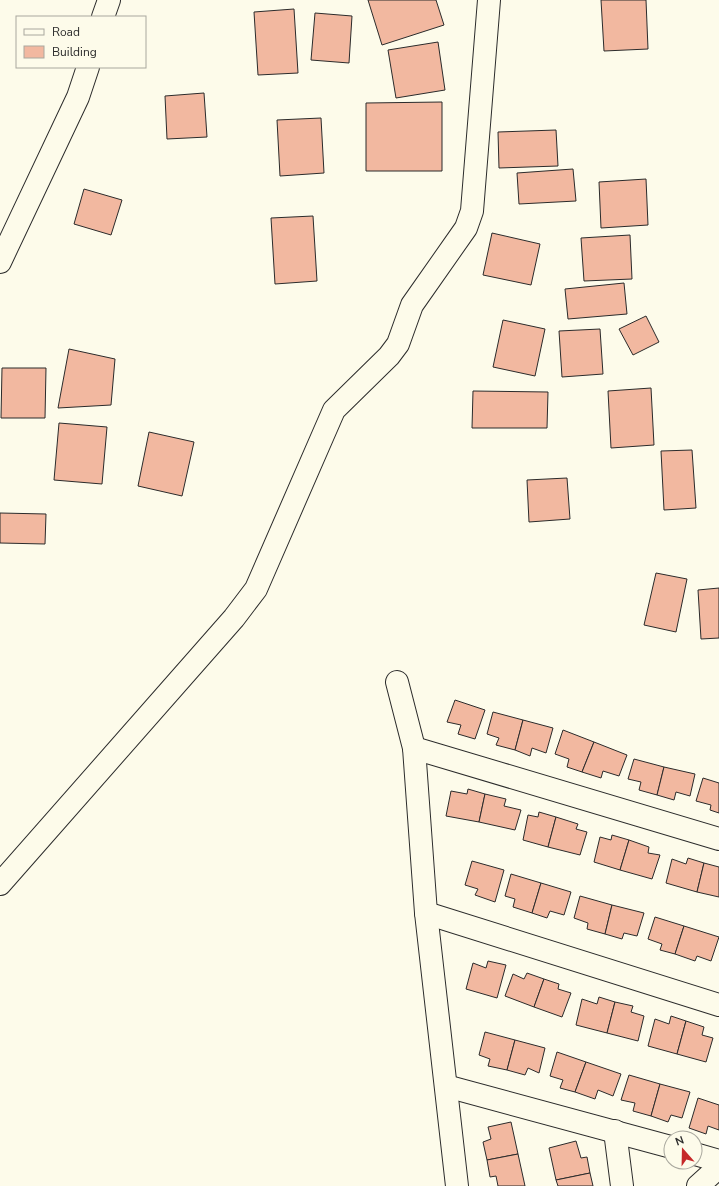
<svg xmlns="http://www.w3.org/2000/svg" width="719" height="1186" viewBox="0 0 719 1186" font-family="'Nunito Sans',sans-serif">
	<style>
		.building { fill: #f2b8a0; stroke: #2b2b2b }
		.lines { fill: none; stroke-linecap: round; stroke-linejoin: round }
		.minor-casing { stroke: #2b2b2b; stroke-width: 24 }
		.minor { stroke: #fdfbea; stroke-width: 22 }
	</style>
	<rect width="100%" height="100%" fill="#fdfbea"/>
	<!-- building -->
	<g class="building">
		<path d="M368 0H436L444 25 382 45Z"/>
		<path d="M601 0H646L648 49 604 51Z"/>
		<path d="M294 9 298 73 258 75 254 12Z"/>
		<path d="M315 13 352 16 349 63 311 60Z"/>
		<path d="M438 42 445 90 396 98 388 50Z"/>
		<path d="M204 93 207 137 167 139 165 96Z"/>
		<path d="M442 102V171H366V103Z"/>
		<path d="M321 118 324 173 280 176 277 120Z"/>
		<path d="M556 130 558 166 499 168 498 132Z"/>
		<path d="M573 169 576 201 519 204 517 173Z"/>
		<path d="M646 179 648 225 601 228 599 182Z"/>
		<path d="M84 189 122 200 111 235 74 224Z"/>
		<path d="M313 216 317 281 275 284 271 218Z"/>
		<path d="M492 233 540 244 531 285 483 275Z"/>
		<path d="M630 235 632 279 584 281 581 238Z"/>
		<path d="M624 283 627 314 568 319 565 289Z"/>
		<path d="M646 316 659 342 633 355 619 329Z"/>
		<path d="M503 320 545 329 535 376 493 367Z"/>
		<path d="M600 329 603 374 562 377 559 331Z"/>
		<path d="M69 349 115 359 111 405 58 408Z"/>
		<path d="M2 368H46L45 418H1Z"/>
		<path d="M651 388 654 445 611 448 608 391Z"/>
		<path d="M473 391 548 392 547 428H472Z"/>
		<path d="M59 423 107 427 102 484 54 480Z"/>
		<path d="M149 432 194 442 182 496 138 486Z"/>
		<path d="M692 450 696 508 664 510 661 451Z"/>
		<path d="M567 478 570 519 529 522 527 480Z"/>
		<path d="M0 513 46 514 45 544 0 543Z"/>
		<path d="M656 573 687 579 676 632 644 625Z"/>
		<path d="M719 588V638L701 639 698 590Z"/>
		<path d="M455 700 485 710 475 739 458 734 461 725 447 722Z"/>
		<path d="M493 712 523 720 515 750 496 745 499 738 487 734Z"/>
		<path d="M523 720 553 728 546 753 532 748 530 756 515 750Z"/>
		<path d="M563 730 594 742 582 772 567 767 569 759 555 754Z"/>
		<path d="M594 742 627 755 619 776 603 771 601 778 582 772Z"/>
		<path d="M634 759 664 767 657 795 639 790 641 782 628 779Z"/>
		<path d="M664 767 695 774 690 796 676 792 674 800 657 795Z"/>
		<path d="M703 778 719 783V813L710 810 711 805 696 801Z"/>
		<path d="M468 789 485 794 479 822 446 816 451 791 467 794Z"/>
		<path d="M485 794 506 799 504 806 521 810 515 830 479 822Z"/>
		<path d="M539 812 556 817 548 847 523 840 528 815 538 817Z"/>
		<path d="M556 817 578 824 576 829 587 832 580 855 548 847Z"/>
		<path d="M612 835 629 840 620 870 594 862 600 837 611 840Z"/>
		<path d="M629 840 649 847 648 853 660 855 652 879 620 870Z"/>
		<path d="M688 858 704 863 697 892 666 883 672 859 686 864Z"/>
		<path d="M472 861 504 870 495 902 475 895 478 889 465 885Z"/>
		<path d="M704 863 719 867V897L697 892Z"/>
		<path d="M511 874 541 883 532 913 513 907 515 899 505 896Z"/>
		<path d="M541 883 571 892 564 915 550 911 547 918 532 913Z"/>
		<path d="M580 896 612 905 605 934 587 929 588 923 574 918Z"/>
		<path d="M612 905 644 913 637 936 624 933 622 939 605 934Z"/>
		<path d="M655 917 684 926 675 954 660 950 662 944 648 939Z"/>
		<path d="M684 926 719 937 711 961 697 956 695 961 675 954Z"/>
		<path d="M488 961 506 965 497 998 466 989 473 963 486 968Z"/>
		<path d="M527 973 544 979 534 1007 505 996 513 974 524 979Z"/>
		<path d="M544 979 559 984 558 989 571 993 562 1017 534 1007Z"/>
		<path d="M599 997 615 1002 607 1033 576 1025 582 999 597 1004Z"/>
		<path d="M615 1002 633 1006 631 1012 644 1016 638 1041 607 1033Z"/>
		<path d="M671 1016 686 1021 677 1054 648 1046 655 1019 669 1024Z"/>
		<path d="M686 1021 704 1027 702 1035 713 1038 706 1062 677 1054Z"/>
		<path d="M485 1032 515 1040 507 1070 488 1066 490 1059 479 1055Z"/>
		<path d="M515 1040 545 1048 539 1073 528 1068 525 1075 507 1070Z"/>
		<path d="M557 1052 586 1062 575 1092 560 1088 563 1080 550 1076Z"/>
		<path d="M586 1062 621 1074 613 1096 598 1090 595 1099 575 1092Z"/>
		<path d="M629 1075 660 1084 651 1116 633 1111 635 1103 621 1100Z"/>
		<path d="M660 1084 690 1092 682 1118 671 1115 668 1122 651 1116Z"/>
		<path d="M698 1098 719 1105V1130L708 1126 706 1134 689 1128Z"/>
		<path d="M511 1122 518 1154 487 1160 483 1142 491 1139 488 1127Z"/>
		<path d="M576 1141 581 1158 587 1157 590 1173 556 1180 549 1148Z"/>
		<path d="M518 1154 525 1186H498L496 1176 490 1177 487 1160Z"/>
		<path d="M590 1173 593 1186H558L556 1180Z"/>
	</g>
	<g class="lines">
		<defs>
			<g id="minor">
				<path d="M103 17 109 0"/>
				<path d="M0 262 78 97 88 67"/>
				<path d="M397 682 414 748 426 913 457 1186"/>
				<path d="M414 748 719 839"/>
				<path d="M0 884 234 618 256 589 334 410 389 356 398 344 412 305 466 228 472 211 489 0"/>
				<path d="M426 913 719 1005"/>
				<path d="M446 1086 671 1147"/>
				<path d="M615 1131 622 1186"/>
				<path d="M695 1154 719 1161"/>
				<path d="M698 1186 719 1167"/>
			</g>
		</defs>
		<!-- minor casing -->
		<use href="#minor" class="minor-casing"/>
		<!-- minor -->
		<use href="#minor" class="minor"/>
	</g>
	<!-- legend -->
	<rect x="16" y="16" width="130" height="52" fill="#fdfbea" stroke="#a9a89e"/>
	<rect x="24" y="29" width="20" height="6" fill="#fdfbea" stroke="#a9a89e"/>
	<text x="52" y="36" font-size="12" fill="#2b2b2b">Road</text>
	<rect x="24" y="46" width="20" height="12" fill="#f2b8a0" stroke="#a9a89e"/>
	<text x="52" y="56" font-size="12" fill="#2b2b2b">Building</text>
	<!-- north arrow -->
	<g transform="translate(683 1150) rotate(340)"><circle r="19" fill="#fdfbea" stroke="#a9a89e"/>
	<path d="M0-3L7 15L0 10L-7 15Z" fill="#c62828"/>
	<text y="-6" font-size="11" font-weight="bold" text-anchor="middle" fill="#2b2b2b">N</text>
	</g>
</svg>
